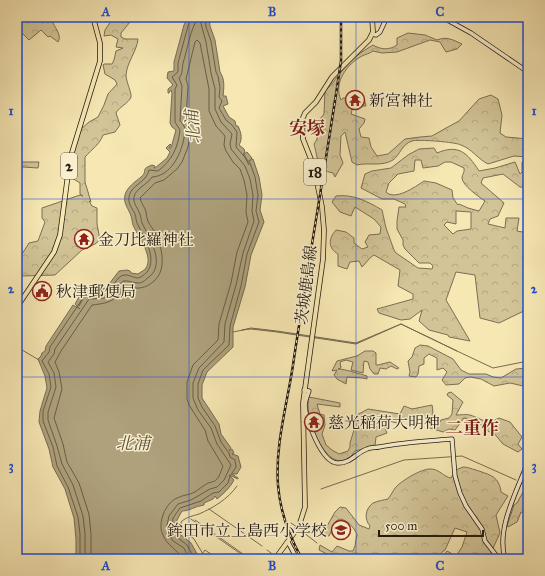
<svg xmlns="http://www.w3.org/2000/svg" width="545" height="576" viewBox="0 0 545 576" font-family="'IM FELL Great Primer','Noto Serif JP',serif">
	<style>
		.forest { fill: url(#forest-crowns); stroke: #7a6f54; fill-rule: evenodd }
		.water { fill: #aea17c; stroke: #766b51 }
		.lines { fill: none; stroke-linecap: round; stroke-linejoin: round }
		.shore { stroke: #685e46; stroke-width: 1 }
		.stream { stroke: #766b51; stroke-width: 1 }
		.secondary-casing { stroke: #211a10; stroke-width: 5 }
		.primary-casing { stroke: #211a10; stroke-width: 5.5 }
		.secondary { stroke: #f9efce; stroke-width: 3.5 }
		.primary { stroke: #f6e7b3; stroke-width: 4 }
		.rail-casing { stroke: #211a10; stroke-width: 2.5 }
		.rail { stroke: #f9efce; stroke-width: 1; stroke-dasharray: 3; stroke-linecap: butt }
		.grid { fill: none; stroke: #1d4ed8; stroke-width: 1; stroke-opacity: 0.55 }
		.labels { text-anchor: middle; dominant-baseline: central; stroke-width: 3; stroke-linejoin: round; paint-order: stroke }
		.shield { fill: #f9efce; stroke: #625a49; stroke-width: 1 }
		.shield-label { font-size: 15px; font-weight: bold; fill: #211a10 }
		.poi-label { font-size: 16px; fill: #211a10; stroke: #f9efce; text-anchor: start }
		.street-label { font-size: 16px; fill: #211a10; stroke: #f9efce }
		.water-label { font-size: 17px; font-style: italic; fill: #59503b; stroke: #f9efce }
		.quarter-label { font-size: 18px; font-weight: bold; fill: #7a1f14; stroke: #f9efce }
		.neatline { fill: none; stroke: #1d4ed8; stroke-width: 1.5 }
		.grid-label { font-size: 13px; text-anchor: middle; font-weight: bold; fill: #1d4ed8 }
	</style>
	<defs>
		<pattern id="forest-crowns" width="20" height="18" patternUnits="userSpaceOnUse"><rect width="20" height="18" fill="#d2c497"/><path d="M2 6a3 3 0 1 1 6 0M12 15a3 3 0 1 1 6 0" fill="none" stroke="#b4a881"/></pattern>
	</defs>
	<rect width="100%" height="100%" fill="#f6e7b3"/>
	<filter id="stains"><feTurbulence type="fractalNoise" baseFrequency=".005" numOctaves="4"/><feColorMatrix values="0 0 0 0 .2 0 0 0 0 .09 0 0 0 0 .02 0 0 0 .5 -.17"/></filter>
	<radialGradient id="worn" r=".72"><stop offset=".6" stop-color="#630" stop-opacity="0"/><stop offset="1" stop-color="#630" stop-opacity=".3"/></radialGradient>
	<!-- forest -->
	<g class="forest">
		<path d="M17 17H56L53 23C56 29 62 36 58 42L50 36 48 37 41 30 29 40 20 31 17 33Z"/>
		<path d="M108 17H131L130 22 121 33V37L125 39H138C137 51 127 62 126 75 126 82 132 93 131 97 129 103 119 107 116 113L120 125 115 132 103 135C100 144 92 149 85 157V182L91 202 89 201 92 206 97 208V224L100 240 95 244 82 250 55 275 22 276 17 275V262L29 243 38 241 45 222 42 218V208L80 195 83 196 80 194V183L72 178 69 172 73 154 81 129 89 122 98 117 104 105 108 94 117 84 115 80 105 74 103 65 104 64H112L114 60 116 51 123 48 116 47 118 39 111 35 104 36 105 30 111 21Z"/>
		<path d="M408 33 425 35 437 40C447 36 453 40 462 44L457 49 446 52 440 42 430 40 397 52 382 53 373 51C369 54 366 54 362 56 347 64 333 83 341 100L343 98H364L366 106H353L351 114 365 119 364 123 359 129 361 137 369 138 371 147 377 156 388 154 405 139 420 137 432 136 446 128 459 121 479 99 491 95 498 99 502 115 500 133 506 137 528 139V157L514 156 488 164C478 159 472 149 461 145 456 142 417 139 412 141 402 144 400 155 393 160 382 167 368 162 357 165L352 162 345 132 341 136 340 155 343 163 335 177 333 173C316 170 318 158 314 144 319 138 318 131 316 124L324 114 325 91C335 82 340 71 350 62 356 55 365 50 373 45 381 50 390 50 397 45V38Z"/>
		<path d="M434 148 437 153C458 144 467 152 479 171L495 168 515 162 520 174 522 172V162L528 161V188L520 187 503 174 483 178 481 183 504 203 498 216 490 219 488 224 505 228 506 218H519L517 231 528 233V309L499 323 480 318 475 275 456 272 446 300 470 341 449 337 448 335 429 330 419 321 422 310 410 319 401 320 379 313 377 309 413 299V294L398 286 400 270 374 255 371 257 362 267 359 261 350 262 347 269 338 266V254C328 248 328 239 336 230L346 232 354 238V243L362 249 368 247 365 242 369 235 380 234 381 227 374 219 355 207 351 216 340 212 332 202 336 196C353 194 367 201 382 210L386 228 394 250 396 253 418 268 432 269 433 266 430 263H419L405 249 403 245V240L397 229V221L399 207H406L405 204 394 199H382L361 188 365 174 372 171 391 168 408 155 419 149ZM415 160H421L423 168 438 166 445 162H451L464 168C465 173 462 174 462 178 462 185 479 197 485 201L479 211 468 208 459 204 458 205 453 198 452 190 436 183 424 181C415 187 395 201 386 192L389 183 398 174 414 171ZM456 211 471 212V229L457 231 453 234 444 225 447 222 456 224Z"/>
		<path d="M17 162H39L38 168 23 167 17 175Z"/>
		<path d="M420 345 428 346 453 359 461 370 469 374H486L493 377 501 378 516 369 528 368V387L510 383 494 386 481 379 470 377 465 378 459 384 446 385 442 380 447 372 443 368 437 370V358L429 354 424 358V364L419 366 418 374 416 377 409 376 410 372 408 361 412 357 415 348Z"/>
		<path d="M365 351H373L376 353V365H378L390 362 399 368 397 369 391 366 386 369 380 368 378 374H374L370 369 368 362 364 361 363 373 351 370 353 362 346 360 340 362 341 368 338 369C345 369 360 374 367 376V379C360 377 354 378 347 377L346 384 337 379 334 375 337 370 332 371 337 361 357 356Z"/>
		<path d="M451 392 463 402 456 415C461 415 466 414 470 415 483 419 485 425 499 418L510 422 522 437 518 444 522 449 518 452 503 444 493 432H489L484 426 464 418 455 430 449 429 443 432 427 427V416L414 417 397 423 389 421 382 422 387 433 376 437 375 446 355 451 349 459C345 460 340 462 336 460 319 454 304 414 309 397L340 403V407L317 404 320 414 324 415 325 425 322 434 326 445 332 450 339 454 348 451 350 447V443L354 430 355 416 368 409 400 414 404 406 412 409 432 405C434 414 431 417 435 426L438 425 441 420 449 418 452 414 453 400 447 395 448 393Z"/>
		<path d="M463 467C468 467 471 469 476 470 490 475 499 476 501 492L508 496 496 515 500 533 488 559H333L331 556 319 550 320 545 332 552 337 546 349 551H353L355 546 357 534C353 527 348 520 340 519L336 521 329 536 322 535 335 512 340 507 346 508 359 525 369 529 370 526C364 519 365 509 373 503 377 501 384 500 388 499 391 495 393 491 395 488 401 481 422 468 431 469 439 469 444 477 451 478L456 470ZM455 528 467 532 462 547 456 556 447 551 444 555 441 554 442 552 445 550Z"/>
		<path d="M523 492H528V520L525 513 521 512 517 522 508 527 507 526 514 505 517 503Z"/>
	</g>
	<!-- water -->
	<g class="water">
		<path d="M188 17H209L210 26 215 40 220 72C225 79 224 88 223 96H226L228 104 223 106 229 117 235 121 236 126H238C242 134 242 140 239 145L244 149 245 152 243 154 249 165 244 154 247 152 252 158 249 161 253 159 259 177 262 195 260 210 264 222 251 255 245 287 233 327V347L207 372 202 385V398L219 424 221 434 231 448 229 451 232 449 234 453 232 454 238 456 241 467 237 474H232L238 478V479L229 475 234 480C230 488 224 493 217 499L215 496 213 499 204 503V505C195 506 190 511 182 511L177 520 176 529 180 534 191 543 200 559H76V539L74 518 65 489 53 467 49 449 39 422 40 411 47 388 45 376 38 359 41 356 42 353 45 351 46 346 73 305 80 309 75 304 79 297 82 299 79 306 83 299 79 296C83 292 86 289 91 289L94 290 106 288 119 271 127 270 130 271 131 273 138 274C140 272 144 271 146 268 154 256 137 235 133 225 132 222 132 218 131 216 129 209 123 204 125 195 127 187 135 182 141 177 149 170 139 170 152 165L155 166 154 168H155L167 158 170 152 166 148 170 144 171 145 169 148H171L176 130 172 127 170 123 172 93 171 90 170 91 169 93H168V89L173 85 167 78 168 72 174 71V62L184 25Z"/>
		<path d="M401 324 356 344 277 332 251 329 242 330 251 328 277 331 356 343 401 324 457 351Z"/>
	</g>
	<g class="lines">
		<!-- shore -->
		<g class="shore">
			<path d="M80 559V534L78 517 68 487 57 466 53 447 43 421V411L51 387 49 374 42 361 49 352 50 347 85 295C92 291 102 296 109 290 114 286 118 274 126 275 131 275 136 280 141 277 161 265 146 241 138 225 136 222 136 217 135 214 132 208 128 204 129 197 130 188 140 184 145 178 147 176 148 173 149 170L158 171C172 160 178 148 180 130L175 122V89L177 85 172 77 178 72V63L188 26 191 17"/>
			<path d="M85 559V534L83 516 73 485 62 464 57 446 48 420V412L56 387 54 373 48 362 54 354 55 349 89 299 104 298 110 296 123 281C128 280 133 283 139 283 143 283 146 279 149 277 166 264 149 237 142 223 141 220 141 215 139 212 137 207 133 203 134 197 135 189 148 184 152 177 171 176 181 154 184 138 184 135 185 132 185 129 184 125 182 123 180 121L182 86 179 78C183 73 182 69 183 63 187 51 191 26 198 19L200 20 206 42 211 73 215 89V109L221 122 232 134 230 144 231 149 245 166 250 179 253 195 252 211 254 221 243 253 236 285 225 324 224 342 199 368 193 383V398L198 410 211 428 217 444 231 465 224 480 217 487 210 489 191 500 178 504 169 516 167 525 168 533 173 541 184 548 189 559"/>
			<path d="M91 559V534L89 514 79 483 67 462 63 444 54 418 62 389 59 372 55 362 61 351 92 305C110 303 114 301 126 287 138 289 145 289 154 281 167 270 162 248 156 234 154 230 150 226 148 221 146 217 147 213 145 209 143 205 141 202 140 198L155 183 164 180 177 169 182 162 188 147 191 130 189 124 186 118 188 86 186 79 195 42 197 40 200 43 209 89V111L216 126 225 136 224 145 226 151 233 162 240 169 244 180 247 195 246 212 248 222 237 252 231 283 219 324 218 340 193 365 187 382V399L189 405 205 430 208 441 223 466C221 470 220 477 216 480 214 482 211 482 208 483 203 486 199 489 195 492 189 495 183 495 177 498 165 503 157 524 163 535 167 546 178 549 182 559"/>
			<path d="M195 559 187 545 177 537 174 533 172 527 173 518 180 508 201 501 213 493 219 492 228 483 230 476 236 467 235 460 230 457 229 453 221 442 215 426 202 407 198 398V384L203 370 229 345 230 326 241 286 247 254 259 222 256 211 258 195 255 177 250 163 236 147 237 132 232 125 226 120 219 108 222 101 219 97 220 88 218 76 216 72 211 41 206 27 205 17"/>
		</g>
		<!-- stream -->
		<g class="stream">
			<path d="M233 332 243 330"/>
			<path d="M17 347 39 360"/>
			<path d="M457 351 493 368 528 361"/>
			<path d="M524 484 528 486"/>
			<path d="M321 489 404 460 462 456 516 480"/>
			<path d="M209 509 262 546"/>
			<path d="M191 519 248 559"/>
			<path d="M195 520 250 559"/>
			<path d="M291 523 297 527"/>
			<path d="M299 529 317 543"/>
			<path d="M267 550 275 556"/>
			<path d="M202 554 205 550 218 559"/>
			<path d="M278 558 280 559"/>
			<path d="M206 559 194 539 182 529 181 522C186 517 193 516 199 514 213 508 228 499 237 486"/>
		</g>
		<defs>
			<g id="secondary">
				<path d="M442 17 471 33 528 72"/>
				<path d="M372 34 376 35 380 32 387 17"/>
				<path d="M304 390 309 391C307 396 305 401 305 406 306 419 321 462 337 463 350 464 356 453 367 449 371 447 375 448 379 447 403 442 428 441 452 439L455 476 460 493 466 506 482 529 485 541 499 559"/>
				<path d="M288 542 297 559"/>
				<path d="M505 559C496 528 517 491 528 462"/>
			</g>
			<g id="primary">
				<path d="M17 307 54 252 60 235 70 159 100 61V43L93 17"/>
				<path d="M275 559 299 526 305 507 303 403 323 259 324 230 322 207 314 167 303 139 302 120 305 113 316 102 332 77 369 40 373 32 372 17"/>
			</g>
		</defs>
		<!-- secondary casing -->
		<use href="#secondary" class="secondary-casing"/>
		<!-- primary casing -->
		<use href="#primary" class="primary-casing"/>
		<!-- secondary -->
		<use href="#secondary" class="secondary"/>
		<!-- primary -->
		<use href="#primary" class="primary"/>
		<defs>
			<path id="rail" d="M302 559C289 536 280 512 278 485 275 445 287 405 293 365 308 264 326 163 341 61V17"/>
		</defs>
		<!-- rail casing -->
		<use href="#rail" class="rail-casing"/>
		<!-- rail -->
		<use href="#rail" class="rail"/>
	</g>
	<!-- grid -->
	<path class="grid" d="M189 17V559M356 17V559M17 199H528M17 377H528"/>
	<!-- icons -->
	<defs>
		<symbol id="temple-ring" viewBox="-11 -11 22 22"><circle r="9.5" fill="#f9efce" stroke="#8f2418" stroke-width="1.5"/><path d="M0-6L5-2H3V0L6.5 2.5H4V6H1.5V3h-3V6H-4V2.5H-6.5L-3 0V-2H-5Z" fill="#8f2418"/></symbol>
		<symbol id="civic-ring" viewBox="-11 -11 22 22"><circle r="9.5" fill="#f9efce" stroke="#8f2418" stroke-width="1.5"/><path d="M-.6-6.5H3V-4.5H.6V-3L4-1V1h2V6H-6V1h2V-1L-.6-3ZM-1.2 2.5V6h2.4V2.5Z" fill="#8f2418"/></symbol>
		<symbol id="school-ring" viewBox="-11 -11 22 22"><circle r="9.5" fill="#f9efce" stroke="#8f2418" stroke-width="1.5"/><path d="M0-5L7-2L0 1L-7-2ZM-4 1L0 2.5L4 1V4Q0 6-4 4Z" fill="#8f2418"/></symbol>
	</defs>
	<g fill-rule="evenodd">
		<use href="#temple-ring" x="344" y="89" width="22" height="22"/>
		<use href="#temple-ring" x="73" y="228" width="22" height="22"/>
		<use href="#civic-ring" x="31" y="280" width="22" height="22"/>
		<use href="#temple-ring" x="303" y="411" width="22" height="22"/>
		<use href="#school-ring" x="330" y="519" width="22" height="22"/>
	</g>
	<g class="labels">
		<!-- shield labels -->
		<g class="shield">
			<rect x="61" y="153" width="16" height="26" rx="3"/>
			<rect x="304" y="159" width="22" height="26" rx="3"/>
		</g>
		<g class="shield-label">
			<text x="69" y="166">2</text>
			<text x="315" y="172">18</text>
		</g>
		<!-- poi labels -->
		<g class="poi-label">
			<text x="369" y="100">新宮神社</text>
			<text x="98" y="239">金刀比羅神社</text>
			<text x="56" y="291">秋津郵便局</text>
			<text x="328" y="422">慈光稲荷大明神</text>
			<text x="327" y="530" text-anchor="end">鉾田市立上島西小学校</text>
		</g>
		<!-- street labels -->
		<g class="street-label">
			<text transform="translate(306 285) rotate(-83)">茨城鹿島線</text>
		</g>
		<!-- water labels -->
		<g class="water-label">
			<text transform="translate(193 127) rotate(-95)">北浦</text>
			<text x="133" y="443">北浦</text>
		</g>
		<!-- quarter labels -->
		<g class="quarter-label">
			<text x="307" y="128">安塚</text>
			<text x="472" y="428">二重作</text>
		</g>
	</g>
	<!-- margin -->
	<rect width="545" height="576" fill="none" stroke="#f6e7b3" stroke-width="44"/>
	<!-- scale -->
	<path d="M379 530v6h104v-6" fill="none" stroke="#211a10" stroke-width="2"/>
	<text x="385" y="530" font-size="12" fill="#211a10" stroke="#f9efce" stroke-width="3" paint-order="stroke">500 m</text>
	<rect x="22" y="22" width="501" height="532" class="neatline"/>
	<g class="grid-label">
		<text x="106" y="16">A</text>
		<text x="272" y="16">B</text>
		<text x="440" y="16">C</text>
		<text x="11" y="115">1</text>
		<text x="534" y="115">1</text>
		<text x="11" y="293">2</text>
		<text x="534" y="293">2</text>
		<text x="11" y="470">3</text>
		<text x="534" y="470">3</text>
		<text x="106" y="570">A</text>
		<text x="272" y="570">B</text>
		<text x="440" y="570">C</text>
	</g>
	<rect width="100%" height="100%" filter="url(#stains)"/>
	<rect width="100%" height="100%" fill="url(#worn)"/>
</svg>
